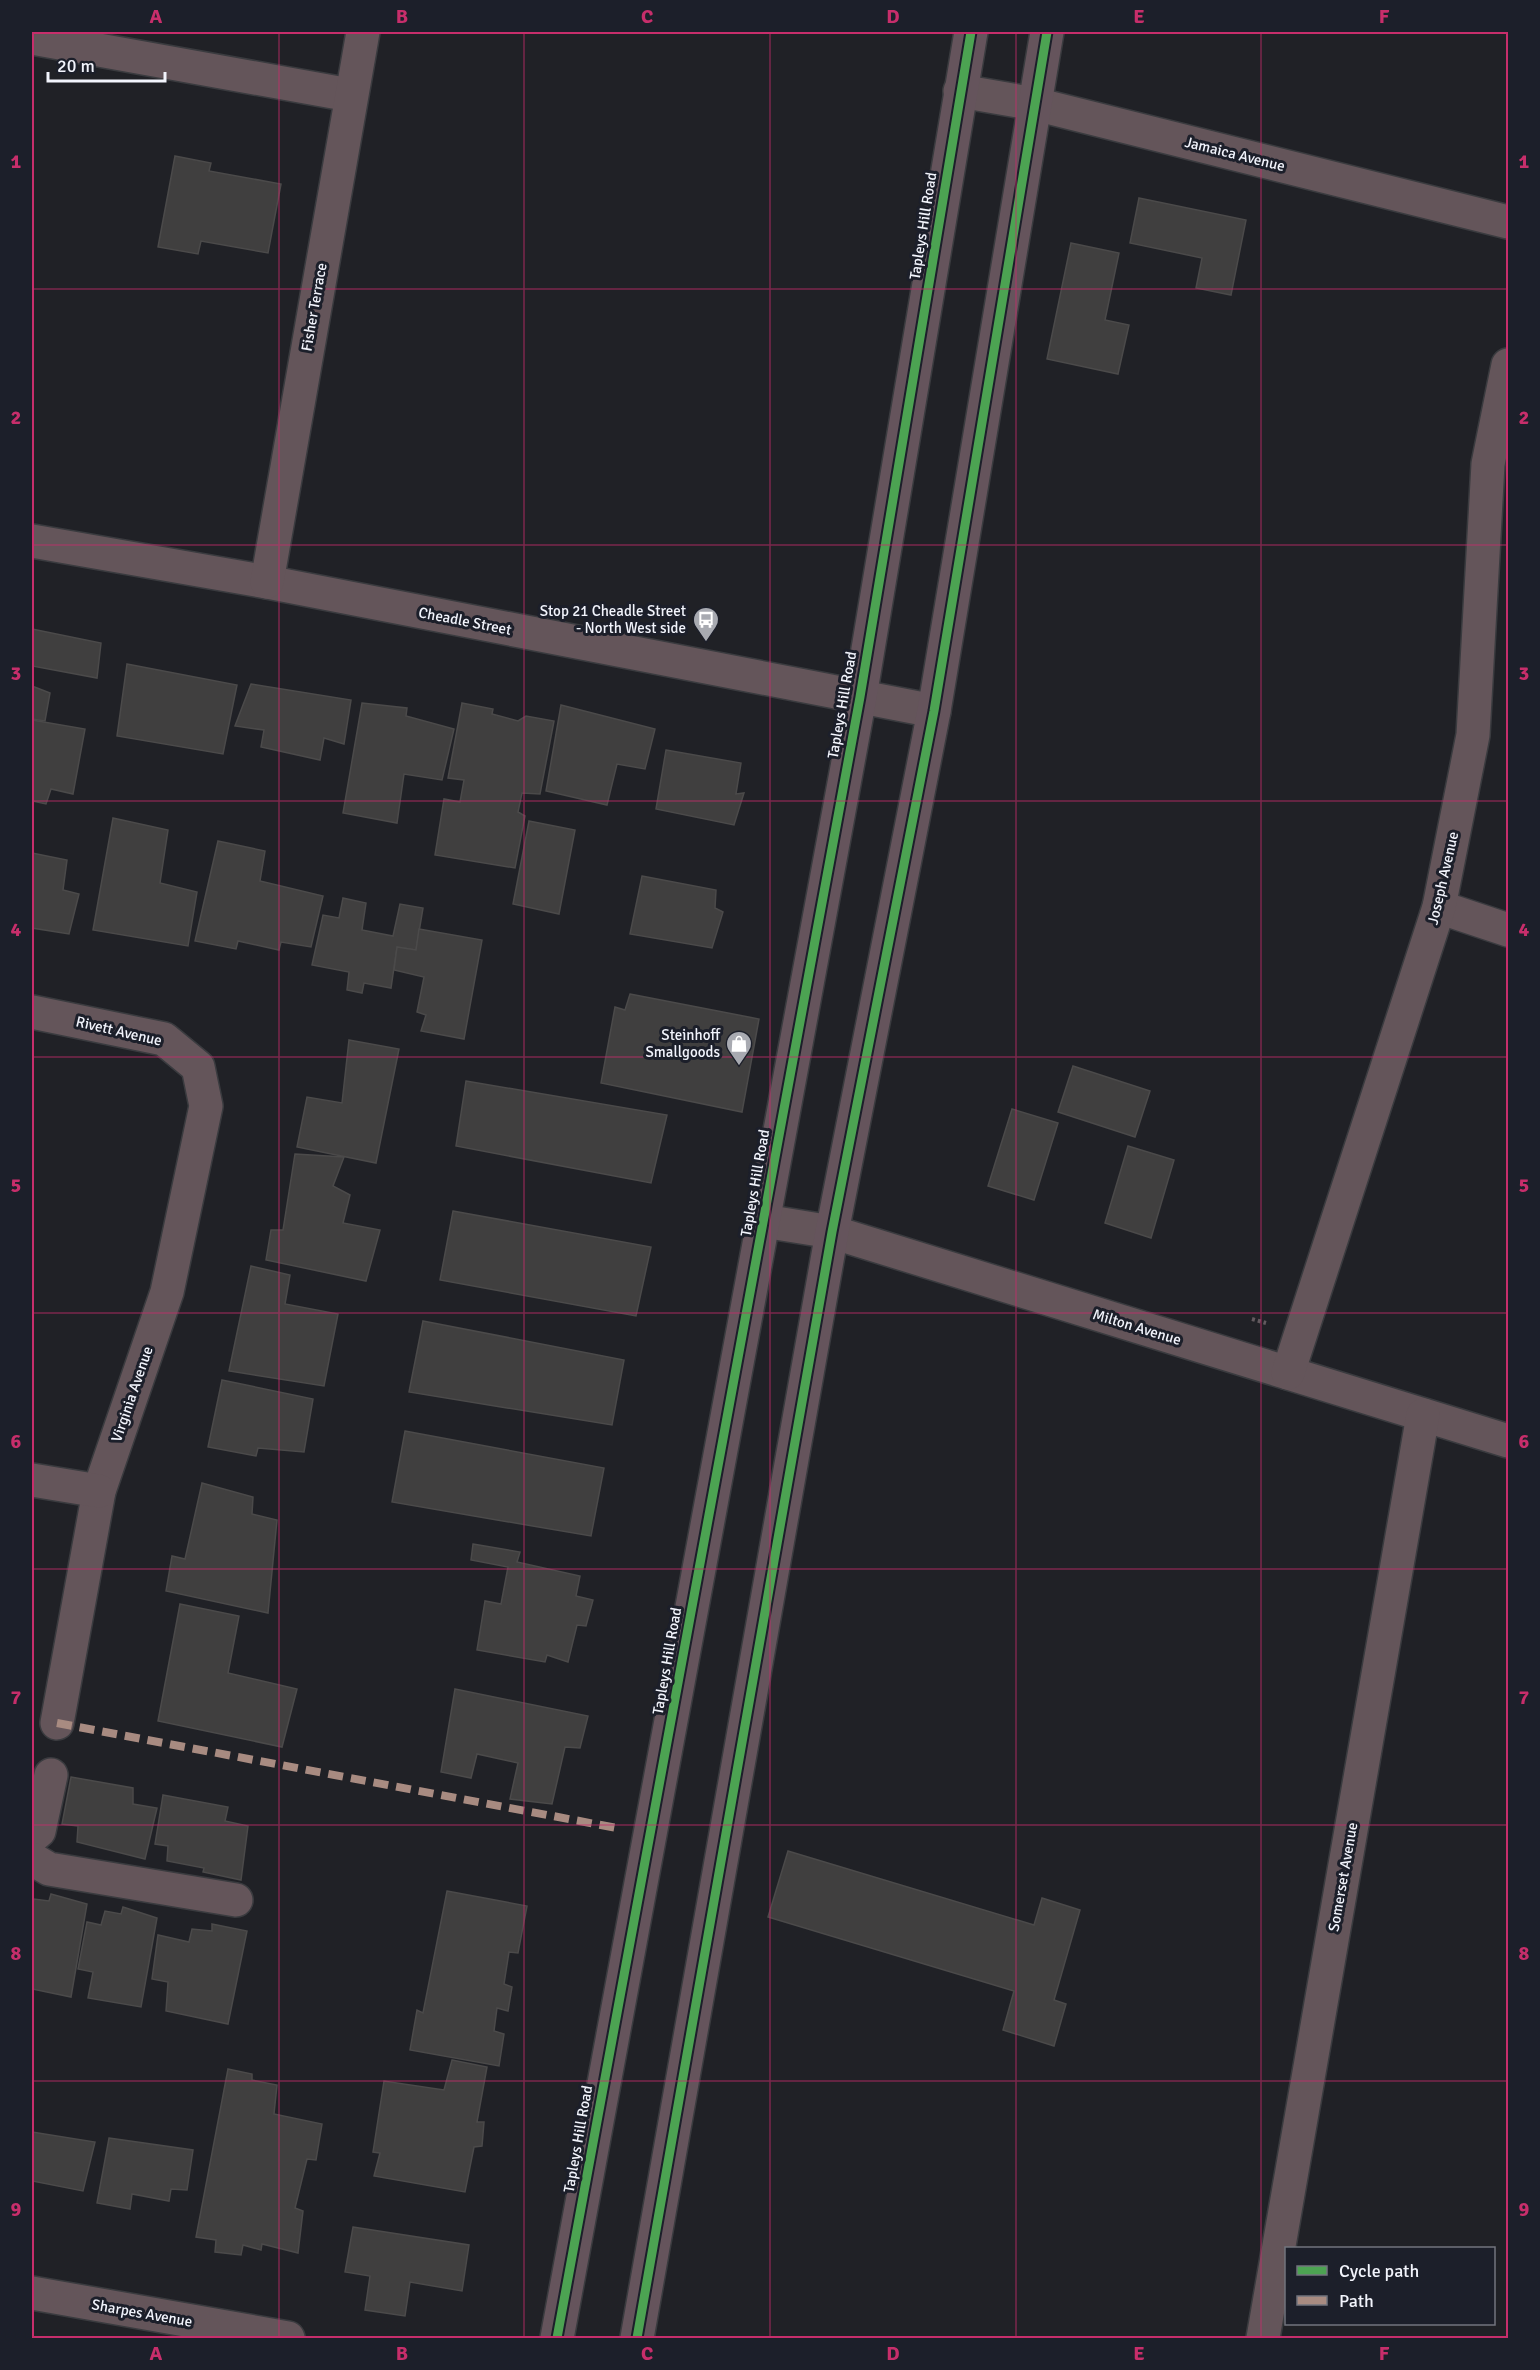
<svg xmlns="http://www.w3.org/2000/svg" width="1540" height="2370" viewBox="0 0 1540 2370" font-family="Signika,sans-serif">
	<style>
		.building { fill: #403f3f; stroke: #4b4a4a; stroke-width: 1.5 }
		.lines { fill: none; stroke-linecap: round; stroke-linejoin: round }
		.minor-casing { stroke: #3a3b3f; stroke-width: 36 }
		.major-casing { stroke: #3a3b3f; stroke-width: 36 }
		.path { stroke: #635a5f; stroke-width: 4; stroke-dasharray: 3 3; stroke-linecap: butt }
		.minor { stroke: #64555a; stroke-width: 33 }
		.major { stroke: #65545c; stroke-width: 33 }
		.quiet { stroke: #a88b81; stroke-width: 8; stroke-dasharray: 15 8; stroke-linecap: butt }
		.cycleway-casing { stroke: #1c1f2a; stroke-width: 13 }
		.cycleway { stroke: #4ca352; stroke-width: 9 }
		.grid { fill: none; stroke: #c72e6b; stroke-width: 1.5; stroke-opacity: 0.55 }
		.labels { text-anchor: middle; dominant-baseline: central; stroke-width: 6; stroke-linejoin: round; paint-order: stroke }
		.street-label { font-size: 15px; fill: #f2f4fc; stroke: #1c1f2a }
		.poi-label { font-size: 15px; fill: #f2f4fc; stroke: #1c1f2a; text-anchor: end }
		.neatline { fill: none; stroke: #c72e6b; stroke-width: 2 }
		.grid-label { font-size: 20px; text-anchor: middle; font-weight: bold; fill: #c72e6b }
	</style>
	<rect width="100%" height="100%" fill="#202126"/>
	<!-- building -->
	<g class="building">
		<path d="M175 156 211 163 209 171 281 184 268 253 201 241 198 254 158 247Z"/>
		<path d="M1139 198 1246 220 1231 295 1196 288 1202 258 1130 243Z"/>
		<path d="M1071 243 1119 253 1105 320 1129 325 1118 374 1047 359Z"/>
		<path d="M32 629 101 643 97 678 32 666Z"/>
		<path d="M127 664 237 685 223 754 117 736Z"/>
		<path d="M251 684 351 700 344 744 324 738 320 760 261 747 264 730 235 726Z"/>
		<path d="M32 686 50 693 45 721 32 719Z"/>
		<path d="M362 703 407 708 406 716 454 729 442 780 404 774 397 823 343 813Z"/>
		<path d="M462 703 493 709 492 714 518 721 526 716 554 721 540 794 522 793 518 812 525 816 515 868 435 855 444 799 460 802 464 780 448 778Z"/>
		<path d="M561 705 655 729 645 769 617 764 607 805 546 791Z"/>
		<path d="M32 720 85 729 73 794 51 789 46 804 32 801Z"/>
		<path d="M666 750 741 763 736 794 744 793 734 825 656 809Z"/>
		<path d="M113 818 168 830 160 883 197 892 188 946 93 930Z"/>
		<path d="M529 821 575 830 559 914 513 904Z"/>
		<path d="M218 841 265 851 260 881 323 896 311 947 281 942 279 950 238 941 236 949 195 941Z"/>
		<path d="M32 853 67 860 63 890 79 894 69 934 32 928Z"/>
		<path d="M642 876 716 890 715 908 723 912 712 948 630 934Z"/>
		<path d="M343 898 366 903 362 930 393 936 400 904 423 908 416 950 397 947 391 988 364 983 362 993 347 990 349 972 312 965 323 915 339 918Z"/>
		<path d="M419 929 482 940 464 1039 421 1031 426 1015 417 1012 424 977 394 970 397 947 416 950Z"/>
		<path d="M630 994 759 1019 742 1112 601 1083 615 1007 625 1010Z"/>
		<path d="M349 1040 399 1049 376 1163 297 1147 307 1097 342 1103Z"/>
		<path d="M1073 1066 1150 1091 1135 1137 1058 1112Z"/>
		<path d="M466 1081 667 1115 651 1183 456 1146Z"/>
		<path d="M1012 1109 1058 1123 1034 1200 988 1186Z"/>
		<path d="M1128 1146 1174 1160 1151 1238 1105 1223Z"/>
		<path d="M295 1154 344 1157 333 1186 350 1195 343 1223 380 1230 366 1281 266 1260 271 1230H283Z"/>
		<path d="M453 1211 651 1247 636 1316 440 1280Z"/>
		<path d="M251 1266 290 1275 285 1304 338 1314 324 1386 229 1371Z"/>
		<path d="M423 1321 624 1360 612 1425 409 1392Z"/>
		<path d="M222 1380 313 1399 304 1452 258 1448 256 1456 208 1447Z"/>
		<path d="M405 1431 604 1468 591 1536 392 1502Z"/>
		<path d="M202 1483 253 1497 252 1514 277 1520 268 1613 166 1591 172 1556 185 1559Z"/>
		<path d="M473 1544 520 1552 517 1562 580 1576 576 1596 593 1600 586 1626 577 1625 568 1662 547 1655 545 1662 477 1650 485 1601 501 1604 508 1567 471 1560Z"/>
		<path d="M180 1604 239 1616 228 1673 297 1689 282 1747 158 1721Z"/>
		<path d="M455 1689 588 1716 580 1748 565 1747 552 1804 510 1799 518 1763 477 1754 471 1778 441 1772Z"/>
		<path d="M71 1777 133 1788V1804L157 1808 145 1859 77 1842 78 1826 62 1824Z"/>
		<path d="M163 1795 228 1807 225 1821 248 1826 241 1880 203 1872 204 1868 167 1861 168 1846 155 1844Z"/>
		<path d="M788 1851 1034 1925 1042 1898 1080 1910 1054 2000 1066 2004 1054 2046 1003 2030 1014 1991 768 1917Z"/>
		<path d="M447 1891 527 1906 518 1953 509 1952 504 1984 512 1987 508 2011 497 2008 494 2031 504 2034 499 2066 410 2050 417 2010 423 2013Z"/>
		<path d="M51 1894 87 1904 71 1997 32 1989V1908L34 1899 49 1901Z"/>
		<path d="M123 1907 157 1918 141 2007 88 1998 93 1972 78 1969 87 1922 101 1925 105 1911 121 1914Z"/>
		<path d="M212 1924 247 1931 228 2024 166 2011 168 1982 152 1979 158 1935 189 1942 192 1929 212 1931Z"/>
		<path d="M452 2060 487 2067 477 2122H484L482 2146 474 2147 465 2192 374 2176 380 2153 373 2152 384 2081 444 2090Z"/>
		<path d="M228 2069 252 2074V2080L277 2085 274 2114 322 2124 316 2160 307 2159 295 2208 303 2211 298 2253 262 2244 261 2250 243 2245 241 2255 215 2252 216 2240 196 2237Z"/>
		<path d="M32 2132 95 2142 83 2191 32 2181Z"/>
		<path d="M109 2138 193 2150 187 2190 171 2189 169 2201 132 2194 130 2209 97 2203Z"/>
		<path d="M353 2227 469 2245 462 2291 410 2282 405 2316 365 2310 370 2276 345 2272Z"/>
	</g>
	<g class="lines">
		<defs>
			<g id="minor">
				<path d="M32 38 350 95"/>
				<path d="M960 91 1035 104 1508 222"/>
				<path d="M32 541 267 582 934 711"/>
				<path d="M267 582 363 32"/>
				<path d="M1439 907 1508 930"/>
				<path d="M32 1012 164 1039 198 1067 206 1106 167 1292 99 1491 57 1723"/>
				<path d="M764 1221 832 1232 1508 1441"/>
				<path d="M1288 1373 1439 907 1473 735 1488 464 1508 365"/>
				<path d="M32 1480 99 1491"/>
				<path d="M32 1837 39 1831 51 1775"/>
				<path d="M32 1859 49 1869 236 1900"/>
				<path d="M32 2293 288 2338"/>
				<path d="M1263 2338 1423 1415"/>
			</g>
			<g id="major">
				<path d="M557 2338 860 697 971 32"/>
				<path d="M637 2338 832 1232 934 711 1047 32"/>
			</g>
		</defs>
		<!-- minor casing -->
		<use href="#minor" class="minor-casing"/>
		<!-- major casing -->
		<use href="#major" class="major-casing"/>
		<!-- path -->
		<path class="path" d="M1252 1319 1266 1323"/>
		<!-- minor -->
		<use href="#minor" class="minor"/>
		<!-- major -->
		<use href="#major" class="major"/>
		<!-- quiet -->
		<path class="quiet" d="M57 1723 622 1829"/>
		<defs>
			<g id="cycleway">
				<path d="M557 2338 860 697 971 32"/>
				<path d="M637 2338 832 1232 934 711 1047 32"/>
			</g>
		</defs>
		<!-- cycleway casing -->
		<use href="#cycleway" class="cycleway-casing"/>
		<!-- cycleway -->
		<use href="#cycleway" class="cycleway"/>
	</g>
	<!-- grid -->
	<path class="grid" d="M279 32V2338M524 32V2338M770 32V2338M1016 32V2338M1261 32V2338M32 289H1508M32 545H1508M32 801H1508M32 1057H1508M32 1313H1508M32 1569H1508M32 1825H1508M32 2081H1508"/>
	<!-- icons -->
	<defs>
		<symbol id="bus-pin" viewBox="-11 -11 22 30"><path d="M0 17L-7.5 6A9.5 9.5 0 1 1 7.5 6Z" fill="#a8aab1" stroke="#1c1f2a"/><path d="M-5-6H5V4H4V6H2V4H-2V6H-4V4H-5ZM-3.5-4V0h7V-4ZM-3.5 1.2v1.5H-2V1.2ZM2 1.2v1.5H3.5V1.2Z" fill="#fff"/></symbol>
		<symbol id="shop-pin" viewBox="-11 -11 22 30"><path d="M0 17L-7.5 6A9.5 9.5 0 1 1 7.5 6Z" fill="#a8aab1" stroke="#1c1f2a"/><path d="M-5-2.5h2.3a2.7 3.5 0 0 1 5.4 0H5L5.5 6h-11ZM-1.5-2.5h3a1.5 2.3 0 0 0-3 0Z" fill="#fff"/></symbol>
	</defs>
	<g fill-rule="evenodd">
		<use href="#bus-pin" x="691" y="605" width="30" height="40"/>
		<use href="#shop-pin" x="724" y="1029" width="30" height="40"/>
	</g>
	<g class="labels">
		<!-- street labels -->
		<g class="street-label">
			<text transform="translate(1235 154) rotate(14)">Jamaica Avenue</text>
			<text transform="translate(923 226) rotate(-81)">Tapleys Hill Road</text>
			<text transform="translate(314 307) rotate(-80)">Fisher Terrace</text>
			<text transform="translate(465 621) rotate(11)">Cheadle Street</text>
			<text transform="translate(842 705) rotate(-80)">Tapleys Hill Road</text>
			<text transform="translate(1443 878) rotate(-77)">Joseph Avenue</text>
			<text transform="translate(119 1031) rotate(13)">Rivett Avenue</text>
			<text transform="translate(755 1183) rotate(-80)">Tapleys Hill Road</text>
			<text transform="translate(1137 1327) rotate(17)">Milton Avenue</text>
			<text transform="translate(132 1394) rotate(-71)">Virginia Avenue</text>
			<text transform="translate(667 1661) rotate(-80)">Tapleys Hill Road</text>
			<text transform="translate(1343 1877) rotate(-80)">Somerset Avenue</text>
			<text transform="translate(578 2139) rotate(-80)">Tapleys Hill Road</text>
			<text transform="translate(142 2313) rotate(10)">Sharpes Avenue</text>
		</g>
		<!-- poi labels -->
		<g class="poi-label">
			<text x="686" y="611">Stop 21 Cheadle Street<tspan x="686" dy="17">- North West side</tspan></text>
			<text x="720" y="1035">Steinhoff<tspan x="720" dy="17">Smallgoods</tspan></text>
		</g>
	</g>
	<!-- border -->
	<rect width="1540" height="2370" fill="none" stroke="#1c1f2a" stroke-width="66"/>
	<!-- legend -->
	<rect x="1285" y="2247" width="210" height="78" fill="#1c1f2a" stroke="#72747e" stroke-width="1.5"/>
	<rect x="1297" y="2266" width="30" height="9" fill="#4ca352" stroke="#72747e" stroke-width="1.5"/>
	<text x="1339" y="2277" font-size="18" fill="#f2f4fc">Cycle path</text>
	<rect x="1297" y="2296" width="30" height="9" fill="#a88b81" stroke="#72747e" stroke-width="1.5"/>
	<text x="1339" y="2307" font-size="18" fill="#f2f4fc">Path</text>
	<!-- scale -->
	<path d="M48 72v9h117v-9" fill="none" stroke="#f2f4fc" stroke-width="3"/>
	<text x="57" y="72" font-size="18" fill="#f2f4fc" stroke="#1c1f2a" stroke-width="4.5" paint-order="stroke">20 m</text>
	<rect x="33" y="33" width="1474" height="2304" class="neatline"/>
	<g class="grid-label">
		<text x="156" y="23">A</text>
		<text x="402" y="23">B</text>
		<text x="647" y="23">C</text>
		<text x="893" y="23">D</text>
		<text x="1139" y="23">E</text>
		<text x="1384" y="23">F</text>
		<text x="16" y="168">1</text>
		<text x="1524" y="168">1</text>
		<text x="16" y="424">2</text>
		<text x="1524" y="424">2</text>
		<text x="16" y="680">3</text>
		<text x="1524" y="680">3</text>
		<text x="16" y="936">4</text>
		<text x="1524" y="936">4</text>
		<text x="16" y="1192">5</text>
		<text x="1524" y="1192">5</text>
		<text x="16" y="1448">6</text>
		<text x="1524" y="1448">6</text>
		<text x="16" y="1704">7</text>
		<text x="1524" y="1704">7</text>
		<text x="16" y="1960">8</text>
		<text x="1524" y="1960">8</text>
		<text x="16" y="2216">9</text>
		<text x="1524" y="2216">9</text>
		<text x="156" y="2360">A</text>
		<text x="402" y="2360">B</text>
		<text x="647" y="2360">C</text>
		<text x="893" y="2360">D</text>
		<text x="1139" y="2360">E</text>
		<text x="1384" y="2360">F</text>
	</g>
</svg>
